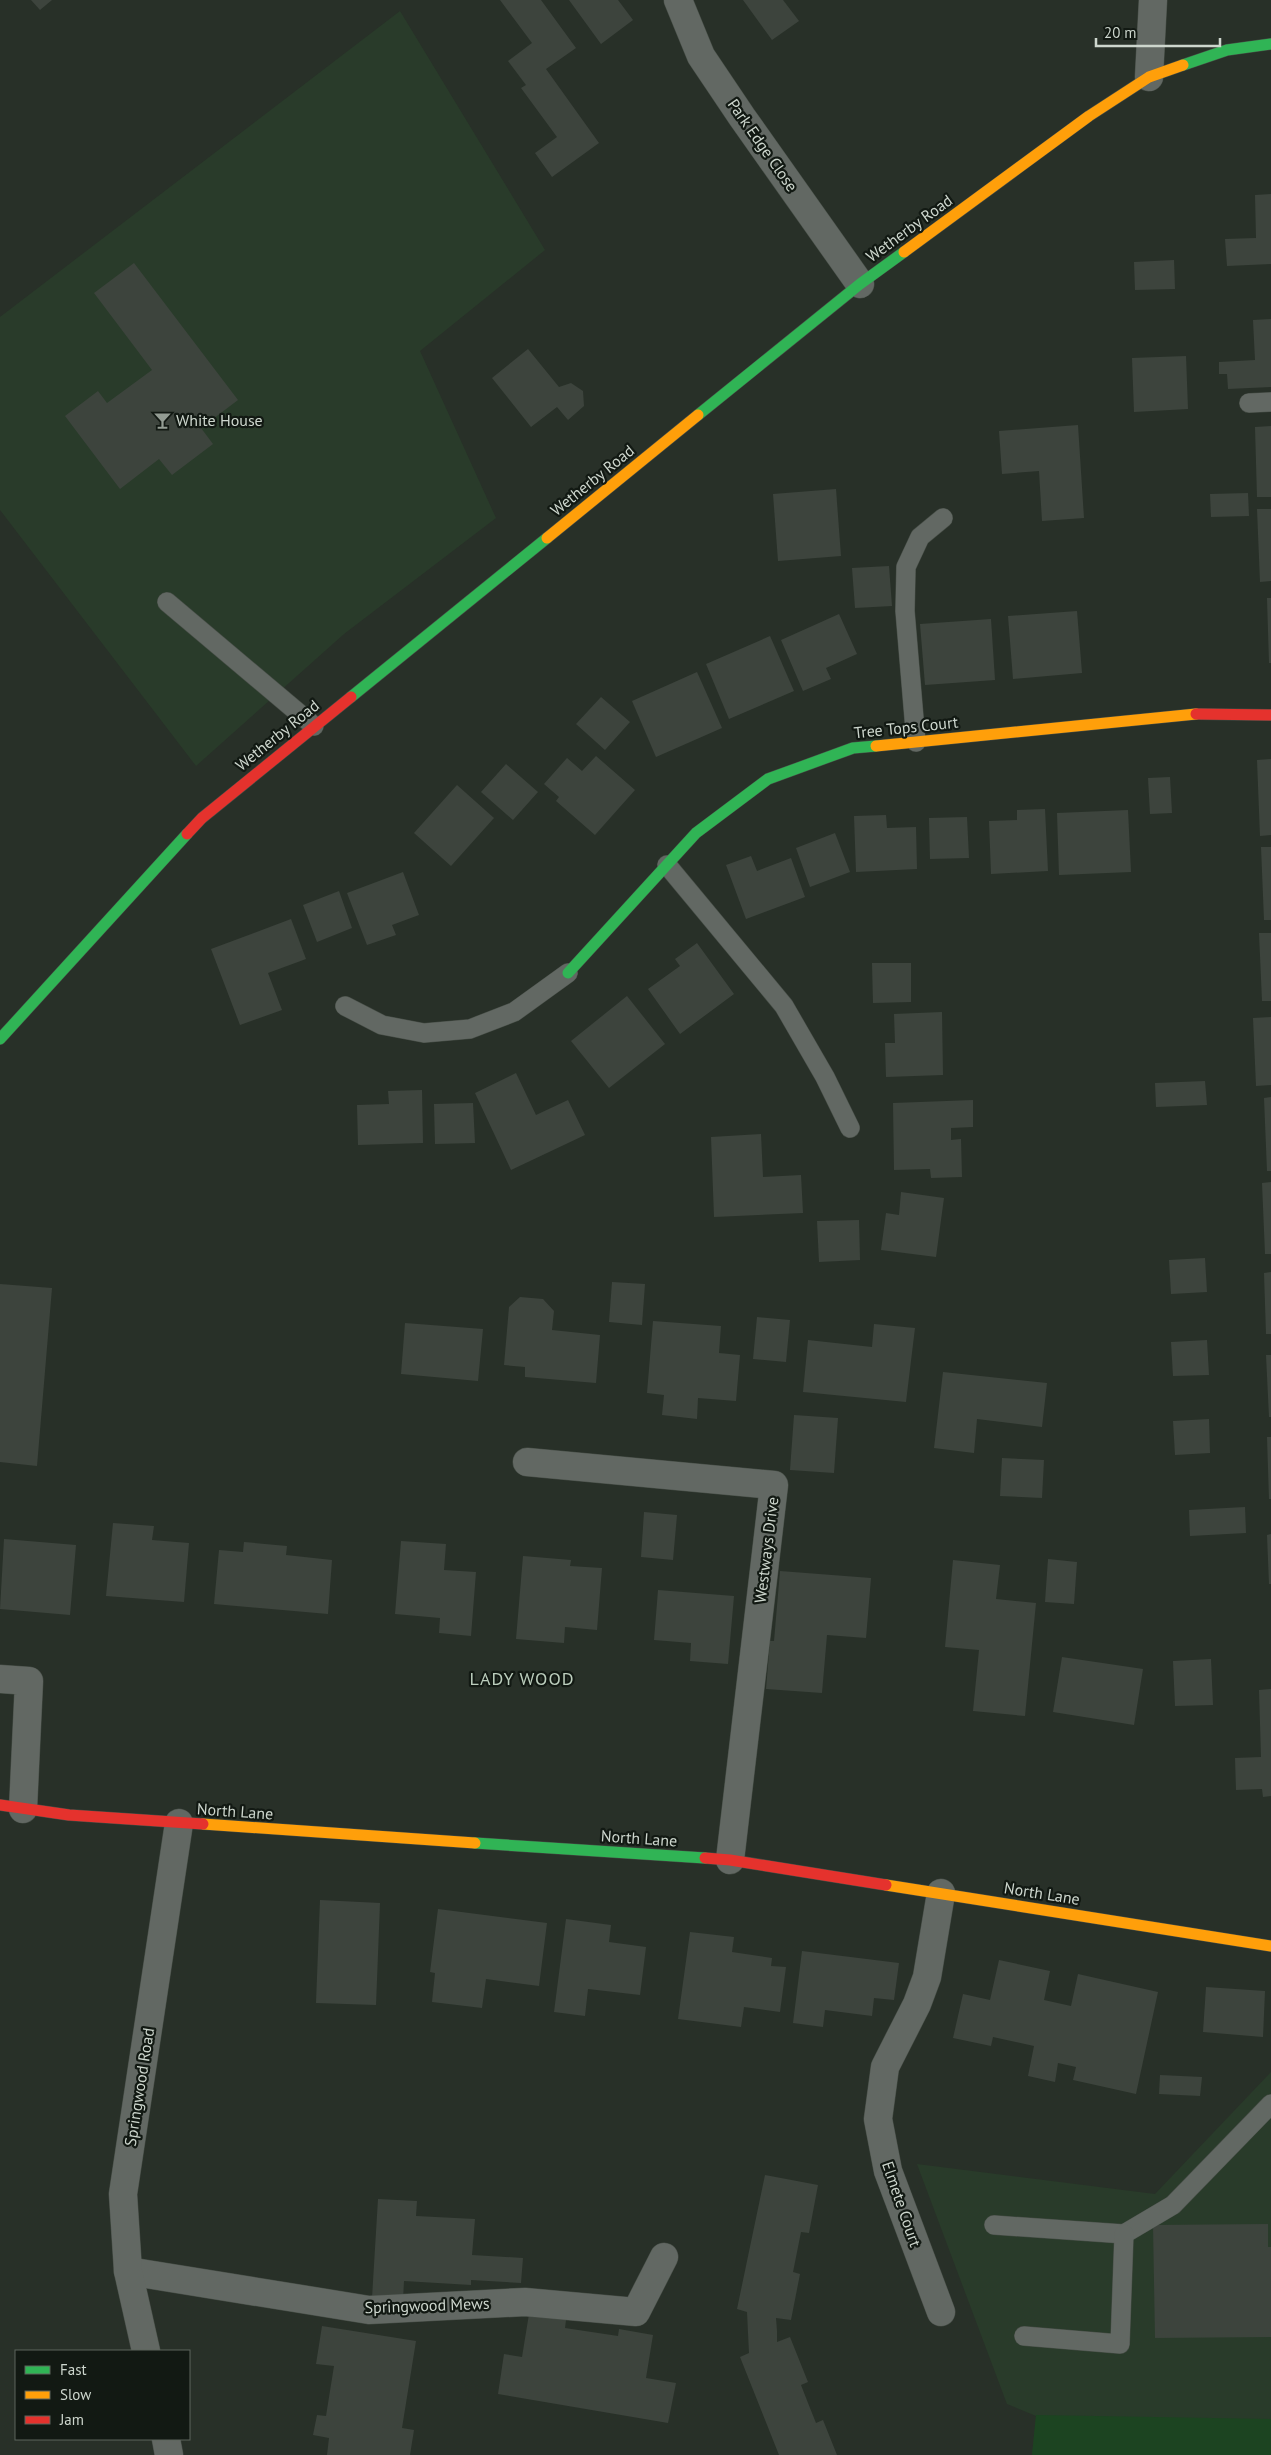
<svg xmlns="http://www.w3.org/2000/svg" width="1271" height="2455" viewBox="0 0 1271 2455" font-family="'PT Sans',sans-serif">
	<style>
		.built { fill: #293b2a }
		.green { fill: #1c4421 }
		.building { fill: #3d443d }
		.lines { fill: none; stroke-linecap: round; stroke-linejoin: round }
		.lane-casing { stroke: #464d46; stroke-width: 20 }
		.street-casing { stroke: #464d46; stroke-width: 29 }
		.fast-casing { stroke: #464d46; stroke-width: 12 }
		.slow-casing { stroke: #464d46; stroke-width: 12 }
		.jam-casing { stroke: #464d46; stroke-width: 12 }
		.lane { stroke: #626863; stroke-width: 19 }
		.street { stroke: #626863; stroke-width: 28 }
		.fast { stroke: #30b455; stroke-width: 11 }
		.slow { stroke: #ff9f0a; stroke-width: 11 }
		.jam { stroke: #e5322d; stroke-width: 11 }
		.labels { text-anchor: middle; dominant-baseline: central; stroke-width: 4.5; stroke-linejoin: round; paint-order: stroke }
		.street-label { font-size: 16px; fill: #cdd6cd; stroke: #121913 }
		.poi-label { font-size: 16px; fill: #cdd6cd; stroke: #121913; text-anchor: start }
		.neighbourhood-label { font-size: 18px; letter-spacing: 1px; fill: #bccebd; stroke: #121913 }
	</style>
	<rect width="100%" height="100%" fill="#283028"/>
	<!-- built -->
	<g class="built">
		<path d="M400 11 545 250 420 351 496 518 344 634 196 766 0 510V317Z"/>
		<path d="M1271 2072V2455H1032L1036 2416 1007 2404 917 2164 1155 2194Z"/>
	</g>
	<!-- green -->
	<path class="green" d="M1036 2415 1271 2419V2455H1032Z"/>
	<!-- building -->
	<g class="building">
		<path d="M31 0H52L40 10Z"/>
		<path d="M500 0H541L576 48 546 69 599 143 552 177 535 153 557 137 521 88 526 85 508 61 532 43Z"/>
		<path d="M569 0H618L633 20 601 44Z"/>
		<path d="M743 0H783L799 21 772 40Z"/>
		<path d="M1271 194V264L1227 266 1225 239 1256 238 1255 195Z"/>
		<path d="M1174 260 1175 289 1135 290 1134 262Z"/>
		<path d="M134 263 238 400 201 428 213 444 172 475 159 459 120 489 65 416 98 391 107 403 152 370 94 293Z"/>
		<path d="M1271 319V387L1228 389 1227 374H1219V362L1255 360 1253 320Z"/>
		<path d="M528 349 559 387 571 383 583 391 584 406 568 420 557 407 531 427 492 378Z"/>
		<path d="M1186 356 1188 409 1134 412 1132 358Z"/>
		<path d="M1078 425 1084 518 1042 521 1039 471 1002 474 999 431Z"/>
		<path d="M1271 426V497H1257L1255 427Z"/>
		<path d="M836 489 841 556 778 561 773 494Z"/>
		<path d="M1248 493 1249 516 1211 517 1210 494Z"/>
		<path d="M1257 509H1271V581L1260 582Z"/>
		<path d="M889 566 892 606 855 608 852 568Z"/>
		<path d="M1267 598H1271V663H1269Z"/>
		<path d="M1077 611 1082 673 1013 679 1008 616Z"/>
		<path d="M839 614 857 654 826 668 831 679 803 691 781 640Z"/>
		<path d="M991 619 995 680 925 685 920 624Z"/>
		<path d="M770 636 794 691 729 719 706 664Z"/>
		<path d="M697 672 722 728 656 757 632 701Z"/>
		<path d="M601 697 630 722 605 750 576 724Z"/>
		<path d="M596 756 635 790 595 835 556 801 559 797 544 784 567 758 582 771Z"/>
		<path d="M1271 759V835L1260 836 1257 760Z"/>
		<path d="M506 764 538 792 513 820 481 792Z"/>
		<path d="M1170 777 1172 813 1150 814 1148 778Z"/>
		<path d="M457 785 494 818 451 866 414 833Z"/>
		<path d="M1045 809 1048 871 991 874 989 821 1017 820V810Z"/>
		<path d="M1128 810 1131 872 1059 875 1057 813Z"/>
		<path d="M886 815 887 828 916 827 917 869 856 872 854 816Z"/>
		<path d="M967 817 969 858 930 859 929 818Z"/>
		<path d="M835 833 850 872 810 887 796 848Z"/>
		<path d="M1261 847H1271V920H1264Z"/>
		<path d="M751 856 757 871 791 858 805 897 746 919 726 865Z"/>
		<path d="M403 872 419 915 392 925 396 935 367 945 347 893Z"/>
		<path d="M339 891 352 928 317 942 303 905Z"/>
		<path d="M291 919 306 959 268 973 282 1010 240 1025 211 949Z"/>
		<path d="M1259 933H1271V1001H1262Z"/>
		<path d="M697 943 734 994 680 1034 648 989 680 966 675 959Z"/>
		<path d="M872 963H911V1002L873 1003Z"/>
		<path d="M627 996 665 1044 609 1088 571 1041Z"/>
		<path d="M942 1012 943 1075 886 1077 885 1043H895L894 1014Z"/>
		<path d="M1271 1017V1085L1256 1086 1253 1018Z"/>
		<path d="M516 1073 536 1115 568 1100 585 1135 511 1170 475 1093Z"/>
		<path d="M1205 1081 1207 1105 1156 1107 1155 1083Z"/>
		<path d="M422 1090 423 1143 358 1145 357 1105 389 1104 388 1091Z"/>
		<path d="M1271 1097V1171H1267L1264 1098Z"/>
		<path d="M973 1100V1127L951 1128V1140L961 1139 962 1177 931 1178 930 1169 894 1170 893 1103Z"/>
		<path d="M473 1103 475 1143 435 1144 434 1104Z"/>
		<path d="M761 1134 763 1177 801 1175 803 1213 714 1217 711 1137Z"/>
		<path d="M1271 1182V1254H1265L1262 1183Z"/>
		<path d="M901 1192 944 1198 936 1257 881 1250 886 1213 899 1215Z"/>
		<path d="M859 1220 860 1260 819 1262 817 1221Z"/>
		<path d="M1205 1258 1207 1292 1171 1294 1169 1260Z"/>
		<path d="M1271 1272V1334H1266L1264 1273Z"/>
		<path d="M612 1282 645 1284 642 1325 609 1322Z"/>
		<path d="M0 1284 52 1288 37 1466 0 1462Z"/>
		<path d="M520 1297 543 1299 554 1311 552 1330 600 1335 596 1383 525 1377V1367L504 1365 509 1307Z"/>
		<path d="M757 1317 790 1320 786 1362 753 1359Z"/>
		<path d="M653 1321 721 1326 719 1353 740 1355 736 1401 698 1398 697 1419 662 1415 664 1395 647 1393Z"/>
		<path d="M405 1323 483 1329 478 1381 401 1374Z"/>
		<path d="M874 1324 915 1328 906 1402 803 1392 808 1340 872 1347Z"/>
		<path d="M1207 1340 1209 1375 1173 1376 1171 1342Z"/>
		<path d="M1266 1355H1271V1417H1269Z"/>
		<path d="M943 1372 1047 1383 1042 1427 977 1419 974 1453 934 1448Z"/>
		<path d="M794 1415 838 1418 834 1473 790 1470Z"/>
		<path d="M1209 1419 1210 1453 1175 1455 1173 1421Z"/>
		<path d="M1267 1437H1271V1499H1269Z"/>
		<path d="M1002 1458 1044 1460 1042 1498 1000 1496Z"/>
		<path d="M1245 1507 1246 1533 1190 1536 1189 1510Z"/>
		<path d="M644 1512 677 1515 673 1560 641 1557Z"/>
		<path d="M113 1523 154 1526 152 1540 189 1543 184 1602 106 1596Z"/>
		<path d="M1271 1534V1584H1269L1267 1535Z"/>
		<path d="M4 1539 76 1545 70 1615 0 1609Z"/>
		<path d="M401 1541 446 1544 444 1570 476 1572 471 1636 439 1633 440 1618 395 1614Z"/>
		<path d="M244 1542 287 1546 286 1555 332 1560 328 1614 214 1604 219 1550 243 1552Z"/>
		<path d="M523 1556 571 1560 570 1566 602 1568 597 1630 565 1627 564 1643 516 1639Z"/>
		<path d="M1048 1559 1077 1562 1074 1604 1045 1602Z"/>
		<path d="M953 1560 1000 1565 996 1599 1036 1603 1025 1716 973 1711 979 1650 945 1647Z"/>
		<path d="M780 1571 871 1578 866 1638 827 1635 822 1693 766 1689 770 1641H774Z"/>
		<path d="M658 1590 734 1596 728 1664 690 1661 691 1643 654 1640Z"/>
		<path d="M1062 1657 1143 1669 1134 1725 1053 1712Z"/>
		<path d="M1211 1659 1213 1705 1175 1706 1173 1661Z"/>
		<path d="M1271 1689V1796L1263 1797 1262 1789 1236 1790 1235 1758 1261 1757 1259 1690Z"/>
		<path d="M320 1900 380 1903 376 2005 316 2003Z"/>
		<path d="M438 1909 547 1923 539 1986 486 1979 482 2008 432 2002 435 1973 430 1972Z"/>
		<path d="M566 1919 611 1925 609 1942 646 1947 640 1995 588 1989 585 2016 554 2012Z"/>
		<path d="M690 1932 734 1937 732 1952 772 1958 771 1966 786 1967 780 2012 744 2007 741 2027 678 2019Z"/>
		<path d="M802 1951 899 1963 894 2000 874 1998 872 2016 825 2010 823 2027 793 2023Z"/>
		<path d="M999 1960 1050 1971 1044 2000 1071 2006 1078 1974 1158 1992 1136 2094 1073 2080 1076 2067 1058 2063 1055 2082 1028 2076 1034 2046 993 2037 991 2046 953 2038 963 1994 990 2000Z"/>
		<path d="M1206 1987 1265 1991 1263 2037 1203 2032Z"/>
		<path d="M1160 2075 1202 2077 1200 2096 1159 2094Z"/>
		<path d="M765 2175 818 2185 809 2233 801 2232 793 2272 800 2274 791 2320 776 2318 777 2331V2342L790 2337 808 2382 801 2385 808 2403 816 2423 823 2420 837 2455H779L740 2357 749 2353 747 2312 737 2309Z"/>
		<path d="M378 2199 417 2201 416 2216 475 2219 472 2255 523 2258 521 2283 471 2280V2285L404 2281 403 2300 372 2298Z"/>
		<path d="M1268 2224V2247H1271V2337L1155 2338 1153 2225Z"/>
		<path d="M529 2314 566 2320 565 2328 618 2336 619 2329 653 2335 646 2378 676 2383 668 2423 498 2394 504 2354 522 2357Z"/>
		<path d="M322 2326 416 2341 402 2428 414 2430 410 2455H327L329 2438 313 2435 317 2415 326 2416 334 2366 316 2364Z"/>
	</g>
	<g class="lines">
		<defs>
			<g id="lane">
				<path d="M1249 403 1271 402"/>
				<path d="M167 602 314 726"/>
				<path d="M916 742 905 611 906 567 920 537 943 518"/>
				<path d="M667 865 784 1006 825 1077 850 1128"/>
				<path d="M345 1006 382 1025 424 1033 470 1029 514 1012 568 973"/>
				<path d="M994 2225 1124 2234 1173 2205 1271 2104"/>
				<path d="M1024 2336 1120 2344 1124 2234"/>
			</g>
			<g id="street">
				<path d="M678 0 701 56 742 117 860 284"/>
				<path d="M1149 77 1153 0"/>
				<path d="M527 1462 774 1485 730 1860"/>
				<path d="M0 1679 29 1681 23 1809"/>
				<path d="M128 2271 369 2310 525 2302 636 2312 664 2257"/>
				<path d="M941 2312 888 2171 878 2119 885 2067 917 2004 927 1977 941 1893"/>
				<path d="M146 2351 128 2271 123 2194 179 1823"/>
				<path d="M166 2439 169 2455"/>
			</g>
			<g id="fast">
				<path d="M1183 65 1227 50 1271 44"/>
				<path d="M698 415 860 284 904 252"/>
				<path d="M351 697 547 538"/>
				<path d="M568 973 696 833 768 779 853 748 876 746"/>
				<path d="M0 1039 187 834"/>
				<path d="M475 1843 705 1858"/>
			</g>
			<g id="slow">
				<path d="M904 252 1089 116 1149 77 1183 65"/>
				<path d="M547 538 698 415"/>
				<path d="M876 746 1196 714"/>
				<path d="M203 1824 475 1843"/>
				<path d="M886 1885 1271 1946"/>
			</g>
			<g id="jam">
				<path d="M1196 714 1271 715"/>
				<path d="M187 834 202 818 351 697"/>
				<path d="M0 1805 69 1815 203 1824"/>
				<path d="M705 1858 730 1860 886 1885"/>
			</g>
		</defs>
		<!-- lane casing -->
		<use href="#lane" class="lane-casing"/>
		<!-- street casing -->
		<use href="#street" class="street-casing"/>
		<!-- fast casing -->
		<use href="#fast" class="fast-casing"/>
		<!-- slow casing -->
		<use href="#slow" class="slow-casing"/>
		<!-- jam casing -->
		<use href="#jam" class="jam-casing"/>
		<!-- lane -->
		<use href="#lane" class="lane"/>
		<!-- street -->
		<use href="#street" class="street"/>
		<!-- fast -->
		<use href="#fast" class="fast"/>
		<!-- slow -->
		<use href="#slow" class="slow"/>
		<!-- jam -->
		<use href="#jam" class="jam"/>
	</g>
	<!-- icons -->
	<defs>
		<symbol id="bar-bare" viewBox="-9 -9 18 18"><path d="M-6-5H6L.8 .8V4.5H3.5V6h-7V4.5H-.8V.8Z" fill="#939c93" stroke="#121913" stroke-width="2.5" paint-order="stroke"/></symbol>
	</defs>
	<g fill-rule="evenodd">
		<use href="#bar-bare" x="150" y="408" width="25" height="25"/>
	</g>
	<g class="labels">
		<!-- street labels -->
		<g class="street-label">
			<text transform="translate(763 145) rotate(55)">Park Edge Close</text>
			<text transform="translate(909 228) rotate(-36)">Wetherby Road</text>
			<text transform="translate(592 480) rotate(-39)">Wetherby Road</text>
			<text transform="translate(906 727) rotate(-6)">Tree Tops Court</text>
			<text transform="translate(277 735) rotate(-39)">Wetherby Road</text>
			<text transform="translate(766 1550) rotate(-83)">Westways Drive</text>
			<text transform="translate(235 1811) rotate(4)">North Lane</text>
			<text transform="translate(639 1838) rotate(4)">North Lane</text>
			<text transform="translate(1042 1893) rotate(9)">North Lane</text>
			<text transform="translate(139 2087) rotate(-81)">Springwood Road</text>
			<text transform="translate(902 2204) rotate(71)">Elmete Court</text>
			<text transform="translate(427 2305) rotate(-2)">Springwood Mews</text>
		</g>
		<!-- poi labels -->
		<g class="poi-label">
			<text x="176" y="420">White House</text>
		</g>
		<!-- neighbourhood labels -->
		<g class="neighbourhood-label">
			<text x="522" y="1678">LADY WOOD</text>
		</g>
	</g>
	<!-- legend -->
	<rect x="15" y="2350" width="175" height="90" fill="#121913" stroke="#5d655d"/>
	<rect x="25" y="2366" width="25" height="8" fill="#30b455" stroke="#5d655d"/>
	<text x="60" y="2375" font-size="15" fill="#cdd6cd">Fast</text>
	<rect x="25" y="2391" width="25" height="8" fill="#ff9f0a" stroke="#5d655d"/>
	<text x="60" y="2400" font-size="15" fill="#cdd6cd">Slow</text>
	<rect x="25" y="2416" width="25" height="8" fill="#e5322d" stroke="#5d655d"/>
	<text x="60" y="2425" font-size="15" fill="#cdd6cd">Jam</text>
	<!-- scale -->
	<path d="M1096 38v8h124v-8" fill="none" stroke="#cdd6cd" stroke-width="2.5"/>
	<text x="1104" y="38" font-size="15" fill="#cdd6cd" stroke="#121913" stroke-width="4" paint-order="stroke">20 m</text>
</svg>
